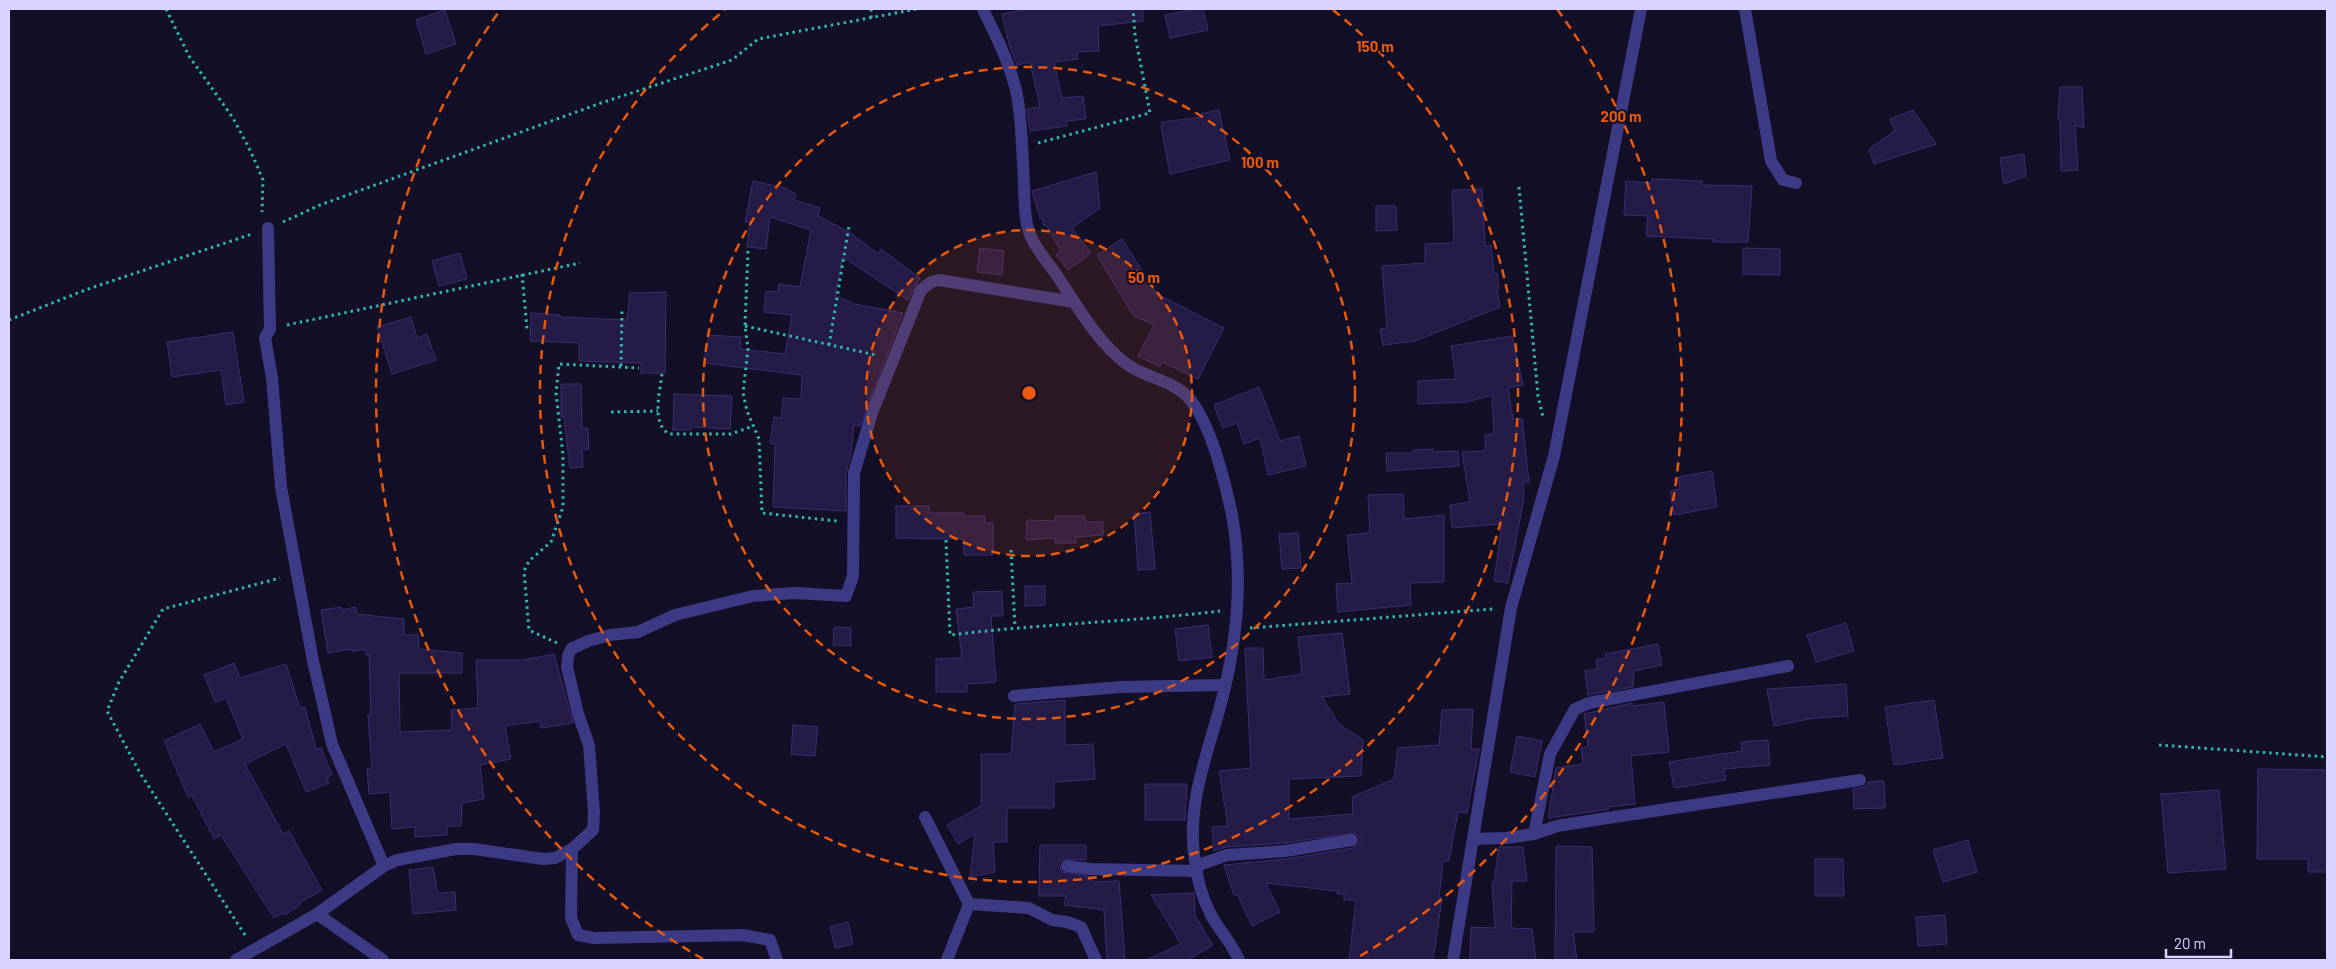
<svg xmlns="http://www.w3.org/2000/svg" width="2336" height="969" viewBox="0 0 2336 969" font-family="Barlow,sans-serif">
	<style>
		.building { fill: #241b47; stroke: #3b2d73 }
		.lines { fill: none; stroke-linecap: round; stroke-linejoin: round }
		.path { stroke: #2fb8b0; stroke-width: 3; stroke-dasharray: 2.5 4; stroke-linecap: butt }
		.minor { stroke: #3d3a85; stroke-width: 12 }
		.ring { fill: none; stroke: #e8590c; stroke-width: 2.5; stroke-dasharray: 9 6 }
		.centre { fill: #e8590c; stroke: #130f26; stroke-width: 2.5 }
		.ring-label { font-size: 15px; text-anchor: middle; font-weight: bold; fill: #e8590c; stroke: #130f26; stroke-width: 4; stroke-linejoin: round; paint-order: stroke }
	</style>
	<rect width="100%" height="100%" fill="#130f26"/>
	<!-- building -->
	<g class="building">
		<path d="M1029 9H1143V21L1098 26 1099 51 1077 52 1078 59 1054 62 1062 98 1083 96 1086 119 1066 121 1067 126 1030 131 1027 109 1040 107 1030 62 1017 65 1009 44 1002 14Z"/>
		<path d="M1197 9H1203L1208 30 1170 38 1165 15Z"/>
		<path d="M445 10 456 44 426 54 416 20Z"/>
		<path d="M2060 87H2082L2084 128 2075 125 2078 170 2061 171 2060 121 2058 120Z"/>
		<path d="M1219 110 1230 160 1170 174 1161 127 1162 122 1202 117 1201 114Z"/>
		<path d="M1913 110 1936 144 1874 164 1869 149 1895 131 1890 119Z"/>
		<path d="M2024 154 2026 176 2004 184 2000 158Z"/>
		<path d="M1096 172 1100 208 1072 228 1091 253 1068 270 1056 255 1061 251 1046 225 1044 226 1042 218H1040L1032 191Z"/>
		<path d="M1652 179 1702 181V185L1752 186 1748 242H1713V239L1646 236 1648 216 1624 215 1626 181 1652 183Z"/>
		<path d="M753 181 785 188 796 194 794 200 820 208 818 216 849 232 878 254 881 249 920 278 908 300 843 257 835 295 854 304 903 313 860 426 854 425 851 454 846 473V511L773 507 775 444 770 443 774 417 781 418 783 398 801 399 802 375 704 363 709 335 741 337 740 349 785 354 792 315 764 312 766 291 778 292 779 284 800 287 811 230 770 217 766 249 747 247 750 222H745Z"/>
		<path d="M1482 189 1485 246 1491 245 1494 273H1497L1499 289 1497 290 1500 307 1415 341 1383 345 1380 329 1387 328 1382 266 1425 263V244L1454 243 1452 190Z"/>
		<path d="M1376 206H1396L1397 230 1376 231Z"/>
		<path d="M1122 239 1157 294 1224 328 1198 379 1162 362 1160 367 1138 356 1154 325 1133 315 1097 255Z"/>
		<path d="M980 248 1004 251 1002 275 977 272Z"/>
		<path d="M1743 248 1780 249V275L1743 274Z"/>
		<path d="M460 253 467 279 439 286 432 261Z"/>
		<path d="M666 292 665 373H641V363L579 361V343L530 341 531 313 560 315V317L627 320 630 293Z"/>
		<path d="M411 317 417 338 427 334 436 360 392 374 377 327Z"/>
		<path d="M233 332 244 402 226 405 221 370 172 377 167 342Z"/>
		<path d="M1512 336 1523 385 1508 388 1513 419H1522L1529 482H1523L1524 498 1508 583 1494 581 1502 524 1452 528 1450 505 1470 502 1462 452 1485 451V435L1494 434 1492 395 1467 402 1418 404V381L1456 379 1451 346Z"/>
		<path d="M561 384H581L582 429 588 428 589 449 582 450 583 467 570 468 564 417H561Z"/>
		<path d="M1259 387 1280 441 1299 436 1306 466 1268 475 1260 438 1244 444 1237 423 1223 428 1214 405Z"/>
		<path d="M674 394 732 396 730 429 691 427V430H673Z"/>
		<path d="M1433 449V452L1458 451 1459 466 1387 471 1386 453H1413V450Z"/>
		<path d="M1712 471 1717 507 1674 515 1670 491 1680 489 1678 477Z"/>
		<path d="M1403 494 1404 519 1444 515V582L1410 583 1411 605 1338 612 1336 584 1352 583 1347 535 1370 533 1368 495Z"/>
		<path d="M896 506H929V513H964V516H985V523H993V555H964L963 539 896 538Z"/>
		<path d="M1150 512 1155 569 1138 570 1134 514Z"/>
		<path d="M1055 516H1085V522H1103V535L1076 537V543H1055V538L1026 540 1027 520 1055 521Z"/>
		<path d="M1298 533 1301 568 1282 569 1279 534Z"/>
		<path d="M1025 586H1045V605L1025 606Z"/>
		<path d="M1002 591 1003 616H991L996 682 967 684V692H936V659L962 658 956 609 974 607 973 592Z"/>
		<path d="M341 607 342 610 355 607 357 614 404 619V635H418L419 649 462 653V673H399L400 732 452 730 451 710 478 708 476 660H524L554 654 573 723 541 728 540 721 505 726 511 759 480 765 484 799 462 803 461 826H447V835L415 837V827L392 829 390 792 369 794 367 768H372L368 715H371L369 655H366V649L352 651V649L328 653 321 610Z"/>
		<path d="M1846 623 1854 651 1816 662 1807 635Z"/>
		<path d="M1208 625 1212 657 1179 661 1175 629Z"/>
		<path d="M834 627 851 628V646L833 645Z"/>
		<path d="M1342 633 1350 694 1322 697 1339 724 1363 740 1361 776 1289 779V819L1353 814 1352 797 1394 779 1398 748 1439 745 1442 710 1473 709 1471 749H1479L1467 813 1458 812 1449 861H1443L1439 897 1442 898 1433 960H1349L1356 900H1344V894H1337V891L1266 883 1280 912 1252 926 1237 894 1234 895 1224 865 1286 859 1353 848 1360 842V838L1355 833 1284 843 1226 847 1214 851 1212 827 1228 826 1219 771 1251 768 1245 648H1263L1264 680 1302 674 1298 637Z"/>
		<path d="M1658 644 1662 665 1634 671 1633 687 1588 695 1585 671 1597 669 1596 660 1606 658 1605 654Z"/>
		<path d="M234 663 240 678 286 664 300 708 305 707 316 749 321 748 332 775 326 777 329 783 306 792 286 744 245 764 283 834 289 831 322 890 299 903 300 905 285 915 283 913 274 918 221 835 214 839 192 795 188 797 164 741 200 724 214 752 243 739 226 698 215 702 204 675Z"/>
		<path d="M1846 684 1848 716 1814 718 1774 726 1767 689Z"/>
		<path d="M1065 700V745L1093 744 1095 779 1054 782V808H1007V842H993L995 872 970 877 975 834 958 844 947 825 981 806V754H1011L1015 704Z"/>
		<path d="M1934 700 1943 758 1894 765 1885 707Z"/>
		<path d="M1664 702 1669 752 1631 756 1635 804 1608 807 1609 809 1548 818 1556 768 1583 764 1581 748 1588 747 1584 714 1632 703V706Z"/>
		<path d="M793 725 818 727 815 756 791 754Z"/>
		<path d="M1517 736 1542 741 1535 777 1510 772Z"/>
		<path d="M1768 740 1770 765 1724 769 1726 780 1674 788 1669 762 1742 751 1741 742Z"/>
		<path d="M2258 769 2327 770V872H2308V859H2257Z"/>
		<path d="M1884 781 1885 808 1854 809 1853 789 1865 787 1868 782Z"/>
		<path d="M1145 784H1187L1185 820H1145Z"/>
		<path d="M2219 790 2226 869 2168 873 2161 794Z"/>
		<path d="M1968 840 1977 872 1943 882 1933 850Z"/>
		<path d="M1040 845H1086V860L1063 859 1059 864 1062 872 1093 877 1092 882 1119 881 1125 960H1107L1104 910 1064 905 1066 896H1039Z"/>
		<path d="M1556 846 1592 847 1594 932H1573L1577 960H1555Z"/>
		<path d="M1499 847H1523L1527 881H1512L1511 928 1532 929 1536 960H1470L1471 927 1495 928 1492 882H1494Z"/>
		<path d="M1815 859H1843L1844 896H1815Z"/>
		<path d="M433 867 437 891 438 893 455 892 456 910 413 914 409 870Z"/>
		<path d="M1194 893 1195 916 1213 945 1188 960H1146L1181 944 1151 895Z"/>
		<path d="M1945 915 1947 944 1918 946 1916 917Z"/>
		<path d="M848 922 853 944 835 948 830 927Z"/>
	</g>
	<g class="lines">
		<!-- path -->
		<g class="path">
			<path d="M166 9 189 56 233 118 251 152 263 180 262 212"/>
			<path d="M871 18V9"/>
			<path d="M1038 143 1150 113 1135 35 1133 9"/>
			<path d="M1519 187 1538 396 1543 417"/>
			<path d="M283 222 320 205 601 103 732 60 758 39 917 9"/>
			<path d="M748 251 745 326 748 349 743 393 747 411 759 439 762 513 837 521"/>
			<path d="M522 274 527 329"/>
			<path d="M9 320 88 289 252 234"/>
			<path d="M287 325 580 263"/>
			<path d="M745 326 876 355"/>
			<path d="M829 345 849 226"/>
			<path d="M621 366 622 309"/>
			<path d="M662 374C660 392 651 423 669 434H731L753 426"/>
			<path d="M611 412 658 411"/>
			<path d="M946 540 950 635C1040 624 1130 622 1220 611"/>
			<path d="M1011 550 1015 627"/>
			<path d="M1250 628 1493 609"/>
			<path d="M557 643 529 630 524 571 529 561 551 542 563 507V455L556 393 559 364 639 368"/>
			<path d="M2159 745 2327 757"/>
			<path d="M245 935 140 773 107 711 119 682 163 609 280 578"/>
		</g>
		<!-- minor -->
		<g class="minor">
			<path d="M983 9C998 41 1015 72 1019 108 1022 134 1023 161 1024 187 1025 204 1024 223 1032 239 1038 251 1048 263 1056 274 1075 303 1099 345 1128 365 1147 378 1171 380 1188 397 1211 422 1225 482 1232 515 1244 581 1236 651 1218 714 1205 760 1188 806 1194 854 1196 874 1202 898 1211 915 1220 931 1232 944 1239 960"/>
			<path d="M1745 9 1771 161 1783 180 1796 183"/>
			<path d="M268 228 270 329 265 338 272 378 281 487 313 661 332 744 384 866"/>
			<path d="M1014 696 1121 687 1225 685"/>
			<path d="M925 817 969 904"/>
			<path d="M1534 834 1557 826 1601 819 1860 780"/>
			<path d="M1474 839 1506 838 1534 834 1550 754 1575 709 1589 703 1788 666"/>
			<path d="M572 849 571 918 578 935 594 938 743 935 770 940 777 960"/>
			<path d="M1067 866 1090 869 1197 871"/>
			<path d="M1196 866 1227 855 1285 851 1352 840"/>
			<path d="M317 914 383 960"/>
			<path d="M236 960 317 914 384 866 397 860 456 849H474L543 859 555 858 572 849 593 830 594 813 589 745 578 714 567 667 568 656 571 649 588 641 610 635 638 632 675 615 753 596 795 593 846 596 853 576 854 473 872 413 921 290 931 282 939 280 1074 302"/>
			<path d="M947 960 969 904 1029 908 1052 920 1067 922 1081 927 1096 960"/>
			<path d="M1453 960 1511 608 1554 456 1641 9"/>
		</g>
	</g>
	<!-- distance rings -->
	<circle cx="1029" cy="393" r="163" fill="#e8590c" fill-opacity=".12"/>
	<g class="ring">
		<circle cx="1029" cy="393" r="163"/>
		<circle cx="1029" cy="393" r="326"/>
		<path d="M1333 10A489 489 0 1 1 725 10"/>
		<path d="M703 959A653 653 0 0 1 501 9M1557 9A653 653 0 0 1 1355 959"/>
	</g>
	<circle cx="1029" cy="393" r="8" class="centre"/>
	<g class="ring-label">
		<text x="1375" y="52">150 m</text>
		<text x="1621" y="122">200 m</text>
		<text x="1260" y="168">100 m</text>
		<text x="1144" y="283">50 m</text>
	</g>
	<!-- border -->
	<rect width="2336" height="969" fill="none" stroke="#d9d4ff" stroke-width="20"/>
	<!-- scale -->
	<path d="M2166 949v8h65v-8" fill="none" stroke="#d9d4ff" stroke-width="2.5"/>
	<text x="2174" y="949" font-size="15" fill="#d9d4ff" stroke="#130f26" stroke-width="4" paint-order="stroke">20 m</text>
</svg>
